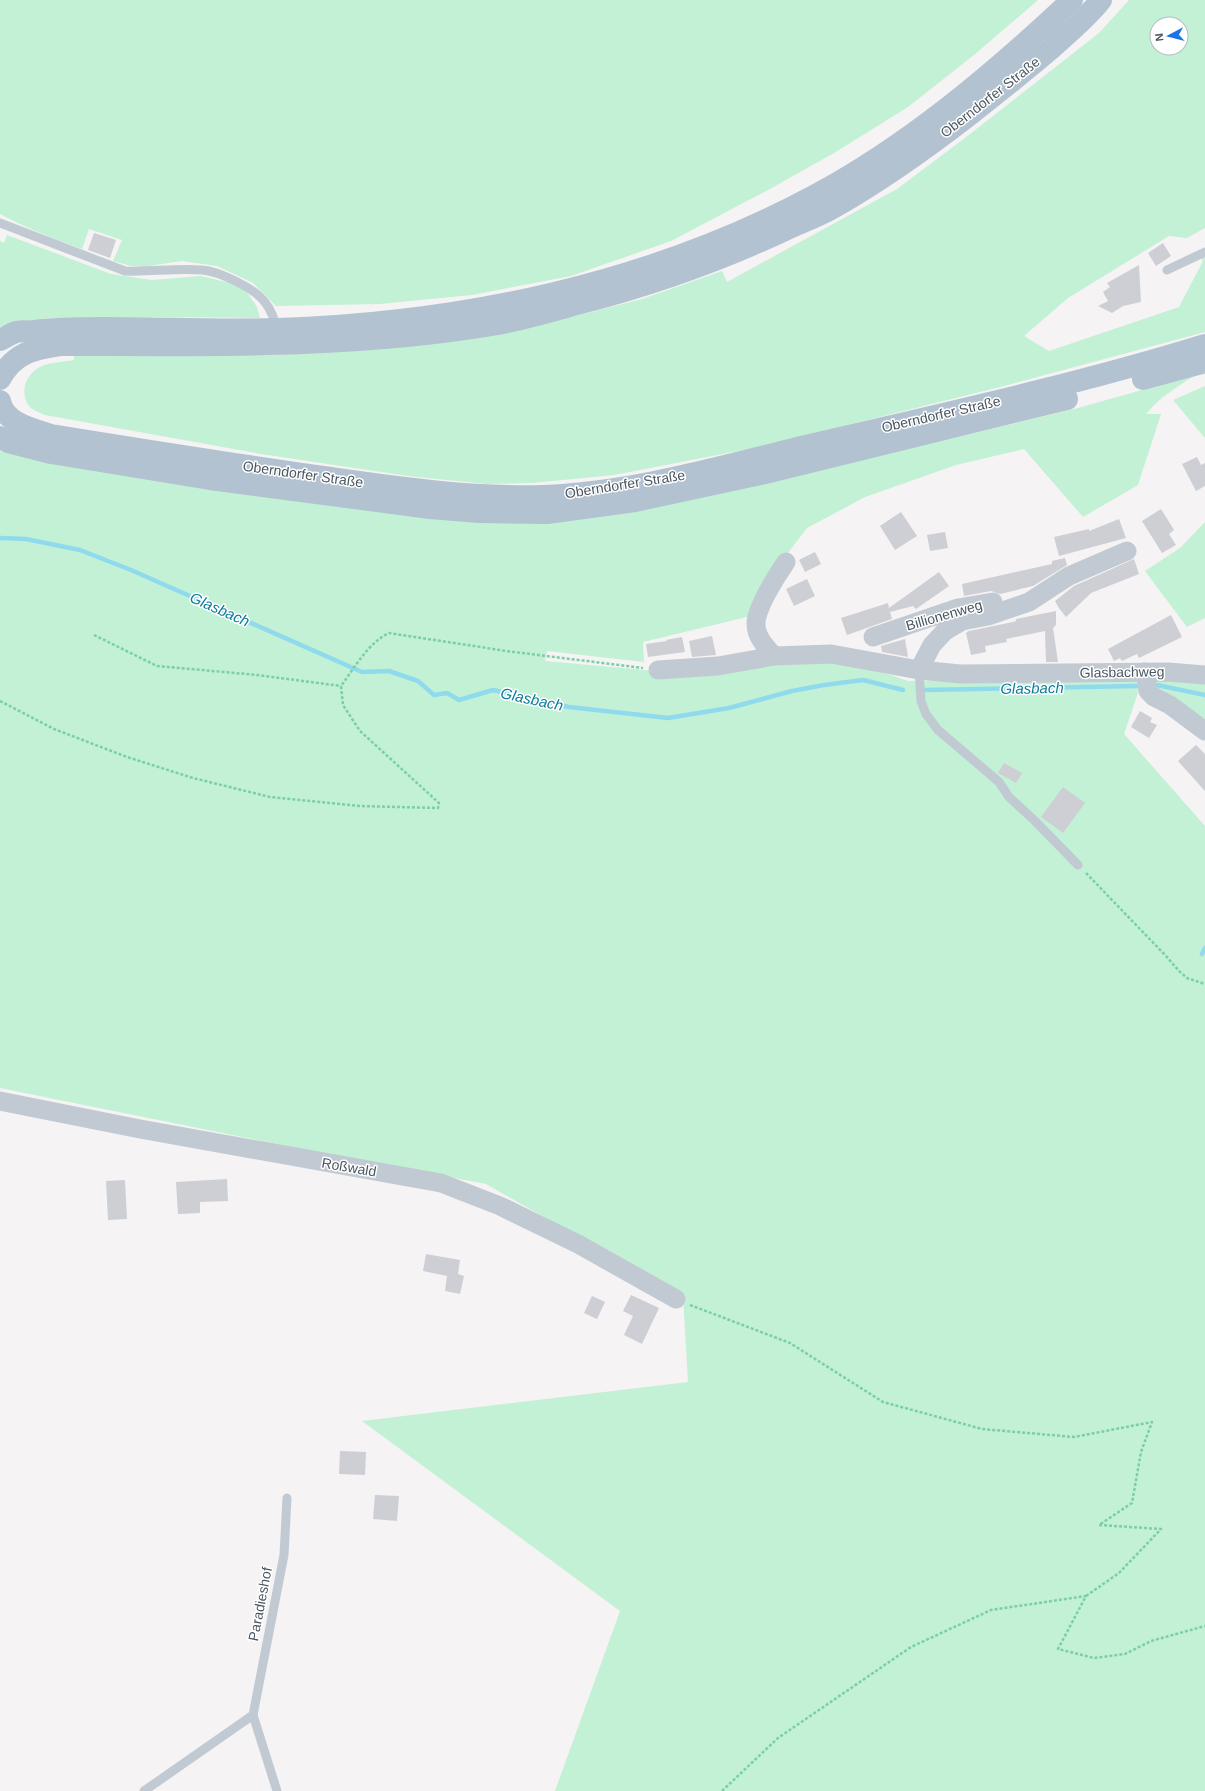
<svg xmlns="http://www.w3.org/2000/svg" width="1205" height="1791" viewBox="0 0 1205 1791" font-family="Helvetica,sans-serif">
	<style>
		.green { fill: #c3f1d5; fill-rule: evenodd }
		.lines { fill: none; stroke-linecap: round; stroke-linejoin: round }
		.stream { stroke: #90daee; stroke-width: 4.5 }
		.building { fill: #cdcfd5 }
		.path { stroke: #7ad0a6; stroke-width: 2.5; stroke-dasharray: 3 2; stroke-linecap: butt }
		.lane { stroke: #c1cad2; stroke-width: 9 }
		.street { stroke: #c1cad2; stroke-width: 19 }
		.primary { stroke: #b3c2d1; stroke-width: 22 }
		.labels { text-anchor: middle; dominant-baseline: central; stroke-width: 3; stroke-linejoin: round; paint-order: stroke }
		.street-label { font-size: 14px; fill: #4a5661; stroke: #fff }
		.water-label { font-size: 15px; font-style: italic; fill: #0c7c9b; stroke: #fff }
	</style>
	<rect width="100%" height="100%" fill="#f5f3f3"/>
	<!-- green -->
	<g class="green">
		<path d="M0 0H1038L974 55 908 107 834 153 768 190 671 241 571 276 472 295 380 304 276 306 253 283 217 266 182 261 148 266H131L113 261 122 240 89 229 82 249C54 239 26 228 0 214Z"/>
		<path d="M1129 0H1205V228L1187 238 1169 236 1068 298 1024 336 1049 351 1179 307 1203 261 1201 258 1205 255V332L1000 387 759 447 614 475 532 483 486 484 408 476 261 454 45 415C40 413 32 410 29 406 19 392 26 374 40 367 50 362 63 362 74 360V354L278 355 387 348 575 316 642 299 722 271 727 282 897 189 961 141 1099 33ZM1157 24H1181V48H1157Z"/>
		<path d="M7 235 111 274 152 280 201 276 230 283 246 291 257 307 260 318C206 317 153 317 100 318 67 318 31 316 0 327V241L4 243Z"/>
		<path d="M1195 375C1178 387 1159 397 1146 414H1161L1138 485 1083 517 1024 449 956 465 865 497 807 528 771 575 751 616 643 642 644 662 547 651 545 661 645 670 681 675 788 662 856 663 908 681 1136 677 1138 693 1124 734 1205 826V1791H555L620 1611 362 1421 688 1382 683 1296 486 1184 292 1147 0 1088V451L37 460 402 514 954 438 1078 408Z"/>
		<path d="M1205 386V438L1173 400Z"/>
		<path d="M1205 522V618L1187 627 1145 571 1180 548Z"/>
		<path d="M1179 680 1205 684V724L1159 694 1155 681Z"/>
	</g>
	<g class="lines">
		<!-- stream -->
		<g class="stream">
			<path d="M0 538 26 539 80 550 131 570 362 672 389 671 418 681 434 695 447 693 459 700 493 690 569 707 668 718 729 708 792 691 824 685 863 680 903 690"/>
			<path d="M1157 685 1205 695"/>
			<path d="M925 690 1138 686"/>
			<path d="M1202 954 1205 948"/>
		</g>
	</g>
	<!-- building -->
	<g class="building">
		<path d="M94 233 116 240 110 258 88 250Z"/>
		<path d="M1163 243 1171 256 1156 266 1148 253Z"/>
		<path d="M1139 265 1141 302 1123 306 1112 313 1098 306 1108 301 1103 292 1110 287 1107 283Z"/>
		<path d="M1197 457 1201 465 1205 463V486L1196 491 1182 464Z"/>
		<path d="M1161 509 1174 530 1169 534 1176 545 1162 553 1142 521Z"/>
		<path d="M901 512 917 536 895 550 880 526Z"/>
		<path d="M1119 519 1126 538 1059 556 1054 537 1089 529V531Z"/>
		<path d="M945 532 948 548 930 551 927 535Z"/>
		<path d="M815 552 821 564 805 572 799 560Z"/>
		<path d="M1065 558 1067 565 1033 586 1000 594 991 591 964 596 962 584 1052 564V561Z"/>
		<path d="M1134 559 1139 574 1091 593 1066 617 1059 608 1055 601 1074 586Z"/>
		<path d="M939 572 949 586 916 609 913 606 890 612 892 619 847 635 841 618 888 603 889 608Z"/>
		<path d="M807 579 815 596 794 606 786 589Z"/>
		<path d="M1056 611V625L1053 628 1058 662H1046L1045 631 1006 639 1007 642 985 646 986 652 971 655 966 633 969 631 1013 622 1016 621V619Z"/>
		<path d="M1171 615 1182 637 1139 658 1137 654 1122 661 1120 658 1114 661 1108 649Z"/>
		<path d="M712 636 716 655 692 657 689 641Z"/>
		<path d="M682 637 685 652 648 657 646 644 667 641 666 640Z"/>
		<path d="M905 639 908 657 882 652 881 646Z"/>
		<path d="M1140 711 1152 718 1150 722 1157 725 1149 738 1131 727Z"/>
		<path d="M1196 745 1205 754V791L1178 761Z"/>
		<path d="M1004 763 1022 773 1016 783 998 773Z"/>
		<path d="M1063 787 1085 803 1063 833 1041 817Z"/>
		<path d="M227 1179 228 1201 200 1202V1213L178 1214 176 1182Z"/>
		<path d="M125 1180 127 1219 108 1220 106 1181Z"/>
		<path d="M426 1254 460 1260 458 1274 464 1276 460 1294 445 1291 447 1276 423 1271Z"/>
		<path d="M631 1295 659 1308 642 1344 624 1335 633 1316 623 1311Z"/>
		<path d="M592 1296 605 1302 597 1319 584 1313Z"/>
		<path d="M340 1451 366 1452 365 1475 339 1474Z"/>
		<path d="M375 1495 399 1496 397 1521 373 1519Z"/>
	</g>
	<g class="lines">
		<!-- path -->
		<g class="path">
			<path d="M94 635 157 666 257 675 341 686"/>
			<path d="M0 701 54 729 127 757 193 778 270 797 359 806 438 808 439 803 360 731 343 705 341 686C355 667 368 643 389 633L506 651 643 668"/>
			<path d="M1086 873 1166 956 1179 971 1187 978 1205 984"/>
			<path d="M690 1305 790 1343 883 1402 982 1429 1074 1437 1152 1422 1141 1452 1132 1503 1099 1525 1161 1529 1119 1573 1086 1596"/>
			<path d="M722 1791 778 1738 911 1647 991 1610 1086 1596 1058 1649 1094 1658 1125 1654 1151 1641 1205 1626"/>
		</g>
		<!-- lane -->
		<g class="lane">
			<path d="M0 223 125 271C150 272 176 268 202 270 218 271 254 288 264 301 271 309 274 319 277 329"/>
			<path d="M1167 270 1205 252"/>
			<path d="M919 670 921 701 926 714 938 730 999 782 1009 797 1035 821 1078 865"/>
			<path d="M253 1715 277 1791"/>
			<path d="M144 1791 253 1715 284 1555 287 1498"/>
		</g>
		<!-- street -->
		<g class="street">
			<path d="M873 637 958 608 993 602"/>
			<path d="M774 656C766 647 756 637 756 624 756 608 777 575 786 562"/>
			<path d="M658 670 718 666 774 656 831 654 919 670 960 674 1168 672 1205 675"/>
			<path d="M919 670 932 645 945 631 962 621 988 616 1029 602 1069 576 1127 551"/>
			<path d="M1145 672 1148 691 1154 697 1170 705 1205 731"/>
			<path d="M0 1101 140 1129 441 1183 500 1206 578 1244 676 1299"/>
		</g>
		<!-- primary -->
		<g class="primary">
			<path d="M0 340C5 338 10 334 16 332 21 331 28 331 33 331 56 328 79 328 103 328 161 328 220 331 278 329 462 323 649 284 812 197 908 146 993 74 1072 0"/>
			<path d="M0 379C14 353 33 349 60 345 204 345 349 349 492 325 522 320 552 311 581 303 651 285 719 261 785 230 800 223 816 217 831 209 879 182 924 150 968 116 996 94 1025 71 1052 48 1069 32 1087 18 1101 0"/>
			<path d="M1143 379 1205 362"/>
			<path d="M0 401C4 423 32 429 51 435 144 450 238 465 331 478 402 488 472 498 543 496 633 493 722 466 810 445 942 414 1075 385 1205 345"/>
			<path d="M0 437 8 442 51 453 210 479 430 508 479 512 547 513 635 501 765 473 1067 399"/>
		</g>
	</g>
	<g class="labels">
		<!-- street labels -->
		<g class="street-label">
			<text transform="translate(990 97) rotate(-38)">Oberndorfer Straße</text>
			<text transform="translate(941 414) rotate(-13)">Oberndorfer Straße</text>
			<text transform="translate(303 474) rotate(8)">Oberndorfer Straße</text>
			<text transform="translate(625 484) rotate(-9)">Oberndorfer Straße</text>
			<text transform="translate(944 615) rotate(-16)">Billionenweg</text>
			<text transform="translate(1122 672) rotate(-1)">Glasbachweg</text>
			<text transform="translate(349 1167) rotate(10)">Roßwald</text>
			<text transform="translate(260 1604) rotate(-79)">Paradieshof</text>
		</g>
		<!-- water labels -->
		<g class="water-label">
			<text transform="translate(220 609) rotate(24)">Glasbach</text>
			<text transform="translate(1032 688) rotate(-1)">Glasbach</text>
			<text transform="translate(532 699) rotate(12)">Glasbach</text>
		</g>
	</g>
	<!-- north arrow -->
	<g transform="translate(1169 36) rotate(263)"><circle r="19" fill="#ffffff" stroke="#b7bbc0"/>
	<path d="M0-3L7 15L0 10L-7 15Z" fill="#1a73e8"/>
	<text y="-6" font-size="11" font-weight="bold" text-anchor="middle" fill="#4a5661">N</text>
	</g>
</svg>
